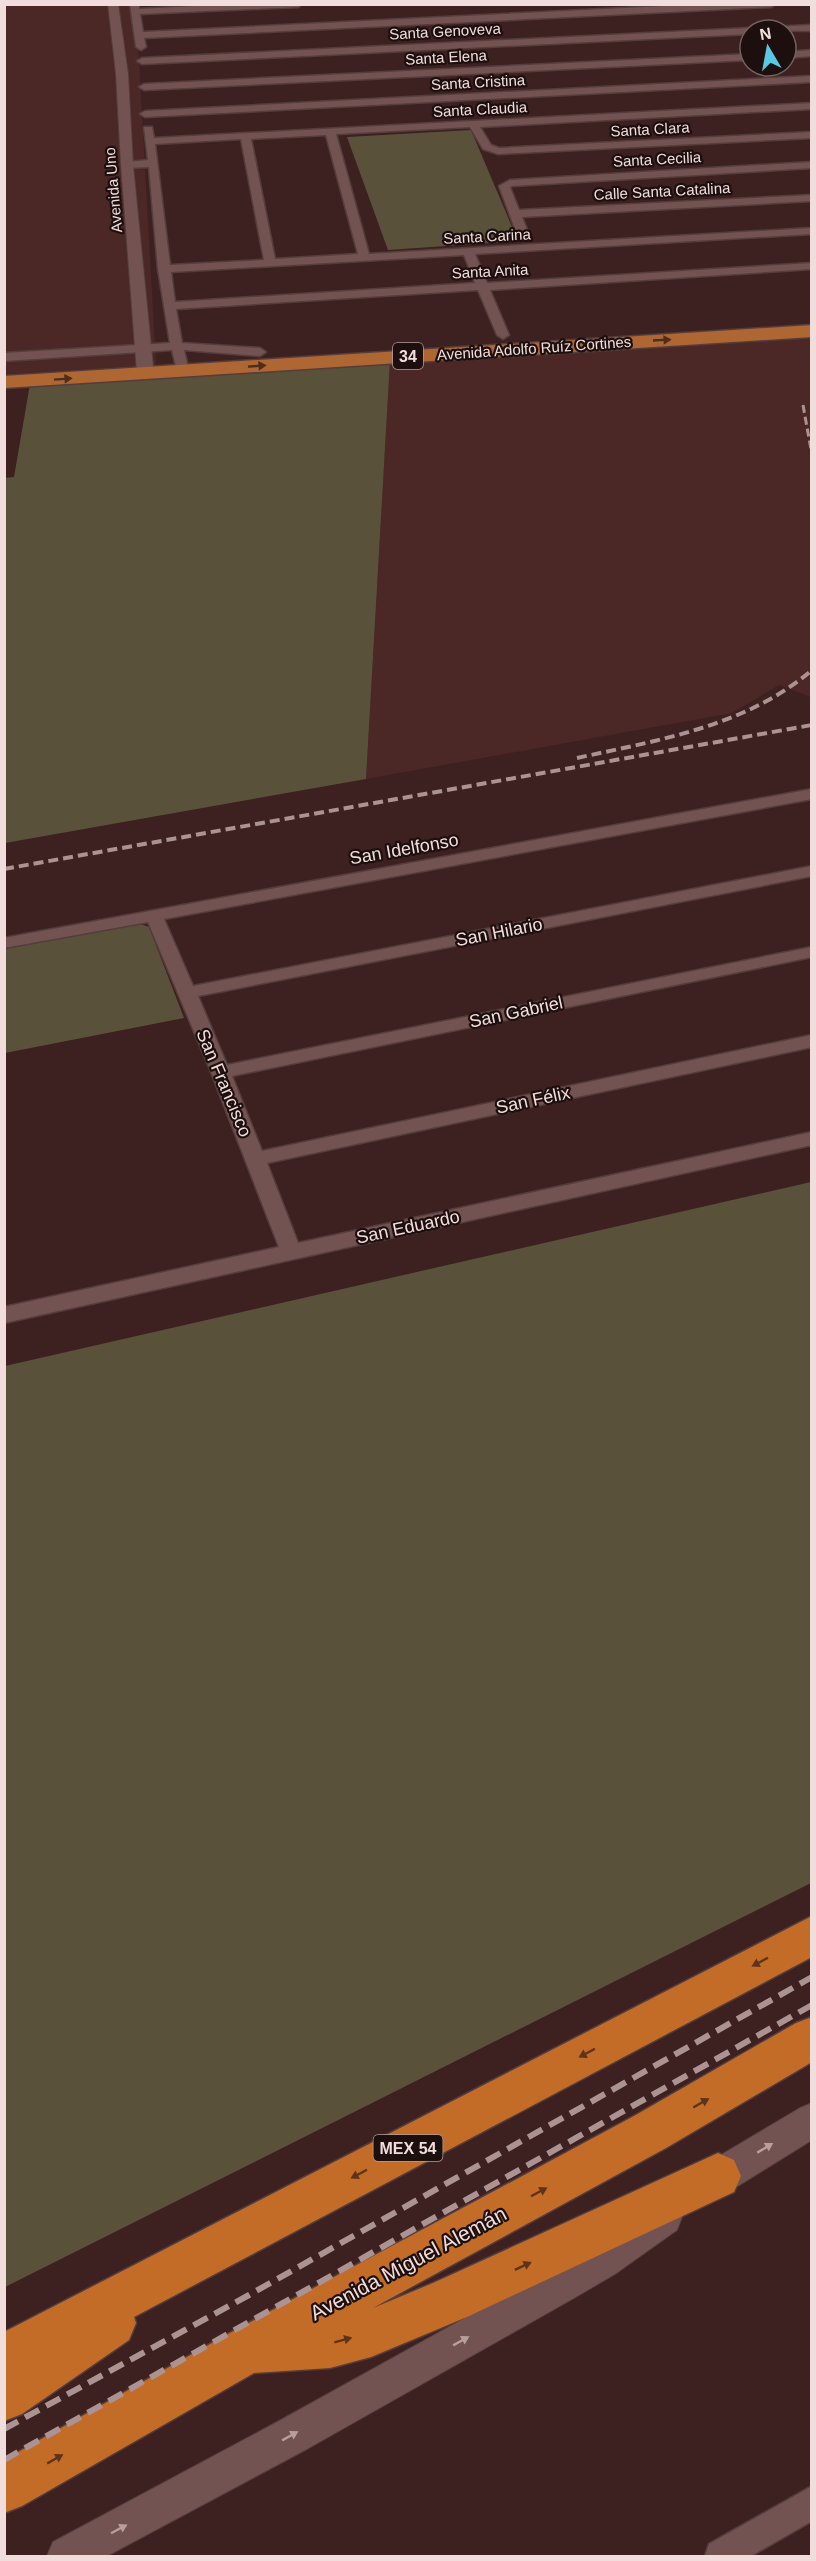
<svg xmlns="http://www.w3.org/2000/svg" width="816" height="2561" viewBox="0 0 816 2561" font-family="Helvetica,sans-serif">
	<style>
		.built { fill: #4b2726 }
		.green { fill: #5a513a }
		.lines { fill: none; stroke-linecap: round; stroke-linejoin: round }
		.minor-casing { stroke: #543d3c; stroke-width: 3 }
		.tertiary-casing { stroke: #543d3c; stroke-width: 2 }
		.primary-casing { stroke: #543d3c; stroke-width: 3 }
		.trunk-casing { stroke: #543d3c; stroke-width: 3 }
		.minor { fill: #735351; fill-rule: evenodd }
		.tertiary { fill: #735351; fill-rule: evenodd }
		.primary { fill: #ae6632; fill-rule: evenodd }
		.trunk { fill: #c26c28; fill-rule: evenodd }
		.rail-far2 { stroke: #aa9392; stroke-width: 3; stroke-dasharray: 8 4; stroke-linecap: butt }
		.rail-far1 { stroke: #aa9392; stroke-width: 4; stroke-dasharray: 10 5; stroke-linecap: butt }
		.rail { stroke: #aa9392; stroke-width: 6; stroke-dasharray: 16 8; stroke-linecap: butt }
		.oneway { fill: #4f2d1b }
		.oneway2 { fill: #5e3418 }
		.oneway3 { fill: #b89f9d }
		.labels { text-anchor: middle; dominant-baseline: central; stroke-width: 4.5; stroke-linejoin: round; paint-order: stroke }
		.far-street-label { font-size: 15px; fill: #f1dddc; stroke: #1c0f0e }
		.shield { fill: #1c0f0e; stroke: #b19f9e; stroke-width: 1.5 }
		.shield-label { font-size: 16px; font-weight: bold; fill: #f1dddc }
		.street-label { font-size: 18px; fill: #f1dddc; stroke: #1c0f0e }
		.near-street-label { font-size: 21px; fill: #f1dddc; stroke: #1c0f0e }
	</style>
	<rect width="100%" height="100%" fill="#3d2120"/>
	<!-- built -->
	<g class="built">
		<path d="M5 5H134L136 7 156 365 5 374Z"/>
		<path d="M811 334V697L779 685 732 713 366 779 390 361Z"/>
	</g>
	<!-- green -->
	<g class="green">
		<path d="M471 130 518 241 388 250 347 137Z"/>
		<path d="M390 361 366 779 5 843 4 478 14 477 30 384Z"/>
		<path d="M137 923 149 927 184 1018 5 1053V948Z"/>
		<path d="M811 1182V1883L5 2287V1366Z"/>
	</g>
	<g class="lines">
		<defs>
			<g id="minor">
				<path d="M130 4H139V9L233 4H302L298 7 140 14 143 32 706 4H775L771 7 144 38 146 47 141 50 136 47Z"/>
				<path d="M812 25V31L764 30 769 27Z"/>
				<path d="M750 28 754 30H750V34L142 64 137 61 142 58Z"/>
				<path d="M812 50V56L786 58V52Z"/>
				<path d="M750 54V60L144 90 139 87 144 84Z"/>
				<path d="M812 76V82L145 117 140 114 145 111Z"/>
				<path d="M812 103V109L480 127 491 145 499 148 812 132V138L498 154 483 149 470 127 336 134 369 254 812 228V234L475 254 487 283 812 263V269L490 290 509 335 503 339 497 335 478 290 176 309 182 343 260 348 266 352 260 356 184 350 189 371 183 375 177 371 172 350 4 361V353L170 343 158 269 149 167 127 168 122 165 127 162 148 160 144 127H152L154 138ZM326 135 358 254 275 259 251 139ZM241 139 264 260 170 265 155 144ZM464 255 475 283 175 302 171 272Z"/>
				<path d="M812 162V168L512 186 510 187 519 210 812 195V201L522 217 530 237 524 240 518 237 499 186 510 180Z"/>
				<path d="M812 789V799L164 919 193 986 812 866V876L198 996 227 1065 812 947V957L232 1076 262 1151 812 1035V1047L267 1163 298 1243 812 1132V1145L4 1323V1307L279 1247 211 1072 148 922 4 948V938Z"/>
				<path d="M812 2486V2521L751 2556H705L709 2544Z"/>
			</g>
			<g id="tertiary">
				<path d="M108 4H118L128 74 133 165 153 366 150 376 145 378 137 373 121 165 116 74Z"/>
				<path d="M812 2103V2140L720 2197 707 2202 694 2197 689 2184 694 2171 800 2108Z"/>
				<path d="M664 2199 677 2204 682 2217 677 2230 615 2274 574 2298 307 2449 107 2556H47L53 2542 279 2421 548 2272 589 2248 651 2204Z"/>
			</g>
			<path id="primary" d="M812 325V337L4 388V376Z"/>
			<g id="trunk">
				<path d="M812 1916V1957L134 2317 136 2323 129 2340 22 2414 4 2421V2332Z"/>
				<path d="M812 2017V2062L666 2148 373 2308 433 2283 718 2153 734 2160 741 2176 734 2192 467 2317 371 2357 330 2368 254 2373 22 2506 4 2513V2460L226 2335 634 2116 796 2023Z"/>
			</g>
		</defs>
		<!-- minor casing -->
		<use href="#minor" class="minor-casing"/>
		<!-- tertiary casing -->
		<use href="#tertiary" class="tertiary-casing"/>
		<!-- primary casing -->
		<use href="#primary" class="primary-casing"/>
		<!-- trunk casing -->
		<use href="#trunk" class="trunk-casing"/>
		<!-- minor -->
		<use href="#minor" class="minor"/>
		<!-- tertiary -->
		<use href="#tertiary" class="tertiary"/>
		<!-- primary -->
		<use href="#primary" class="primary"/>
		<!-- trunk -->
		<use href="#trunk" class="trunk"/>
		<!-- rail-far2 -->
		<path class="rail-far2" d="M803 405 812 455"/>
		<!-- rail-far1 -->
		<g class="rail-far1">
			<path d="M577 758C659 740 747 726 812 670"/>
			<path d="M4 869 812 725"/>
		</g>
		<!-- rail -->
		<g class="rail">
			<path d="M4 2429 249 2295 812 1977"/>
			<path d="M4 2460 812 2005"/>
		</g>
	</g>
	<!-- one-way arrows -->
	<defs><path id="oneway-solid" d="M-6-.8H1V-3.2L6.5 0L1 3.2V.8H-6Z" transform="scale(1.5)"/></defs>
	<g class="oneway">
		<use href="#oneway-solid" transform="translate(662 340) rotate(-3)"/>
		<use href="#oneway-solid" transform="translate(257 366) rotate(-4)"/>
		<use href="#oneway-solid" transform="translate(63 379) rotate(-4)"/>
	</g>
	<g class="oneway2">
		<use href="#oneway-solid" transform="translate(760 1962) rotate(152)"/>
		<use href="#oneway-solid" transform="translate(587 2053) rotate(152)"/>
		<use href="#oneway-solid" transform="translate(701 2103) rotate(-30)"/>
		<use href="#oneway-solid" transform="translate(359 2174) rotate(152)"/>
		<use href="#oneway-solid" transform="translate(539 2192) rotate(-28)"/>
		<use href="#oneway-solid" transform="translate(523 2266) rotate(-25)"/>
		<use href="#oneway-solid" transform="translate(343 2340) rotate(-15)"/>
		<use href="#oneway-solid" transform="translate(55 2459) rotate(-30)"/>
	</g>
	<g class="oneway3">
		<use href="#oneway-solid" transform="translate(765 2148) rotate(-31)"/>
		<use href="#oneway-solid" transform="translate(461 2341) rotate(-29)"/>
		<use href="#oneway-solid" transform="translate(290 2436) rotate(-29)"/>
		<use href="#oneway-solid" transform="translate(119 2529) rotate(-28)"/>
	</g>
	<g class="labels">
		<!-- far-street labels -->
		<g class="far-street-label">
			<text transform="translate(445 31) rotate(-3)">Santa Genoveva</text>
			<text transform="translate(446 57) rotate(-3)">Santa Elena</text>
			<text transform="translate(478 82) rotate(-3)">Santa Cristina</text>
			<text transform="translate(480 109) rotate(-3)">Santa Claudia</text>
			<text transform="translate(650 129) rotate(-3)">Santa Clara</text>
			<text transform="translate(657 159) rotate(-3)">Santa Cecilia</text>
			<text transform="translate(113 190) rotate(-95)">Avenida Uno</text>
			<text transform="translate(662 191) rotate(-3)">Calle Santa Catalina</text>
			<text transform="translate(487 236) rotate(-3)">Santa Carina</text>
			<text transform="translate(490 271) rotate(-3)">Santa Anita</text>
			<text transform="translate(534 348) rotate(-4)">Avenida Adolfo Ruíz Cortines</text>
		</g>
		<!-- shield labels -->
		<g class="shield">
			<rect x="393" y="343" width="30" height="26" rx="4.5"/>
			<rect x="373.5" y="2135" width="69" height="26" rx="4.5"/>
		</g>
		<g class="shield-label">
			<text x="408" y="356">34</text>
			<text x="408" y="2148">MEX 54</text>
		</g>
		<!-- street labels -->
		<g class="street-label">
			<text transform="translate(404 849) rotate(-10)">San Idelfonso</text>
			<text transform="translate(499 932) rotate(-11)">San Hilario</text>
			<text transform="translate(516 1012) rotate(-12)">San Gabriel</text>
			<text transform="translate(224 1083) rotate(67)">San Francisco</text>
			<text transform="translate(533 1100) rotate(-12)">San Félix</text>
			<text transform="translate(408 1227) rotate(-12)">San Eduardo</text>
		</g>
		<!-- near-street labels -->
		<g class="near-street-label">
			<text transform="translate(408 2263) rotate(-28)">Avenida Miguel Alemán</text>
		</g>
	</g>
	<!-- border -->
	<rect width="816" height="2561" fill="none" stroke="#f1dddc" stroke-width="12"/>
	<!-- north arrow -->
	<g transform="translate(768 48) rotate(350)"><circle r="28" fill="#1c0f0e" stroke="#716160" stroke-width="1.5"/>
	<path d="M0-4.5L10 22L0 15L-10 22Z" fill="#58c9e3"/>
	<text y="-9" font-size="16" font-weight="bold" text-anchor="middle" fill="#f1dddc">N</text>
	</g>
</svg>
